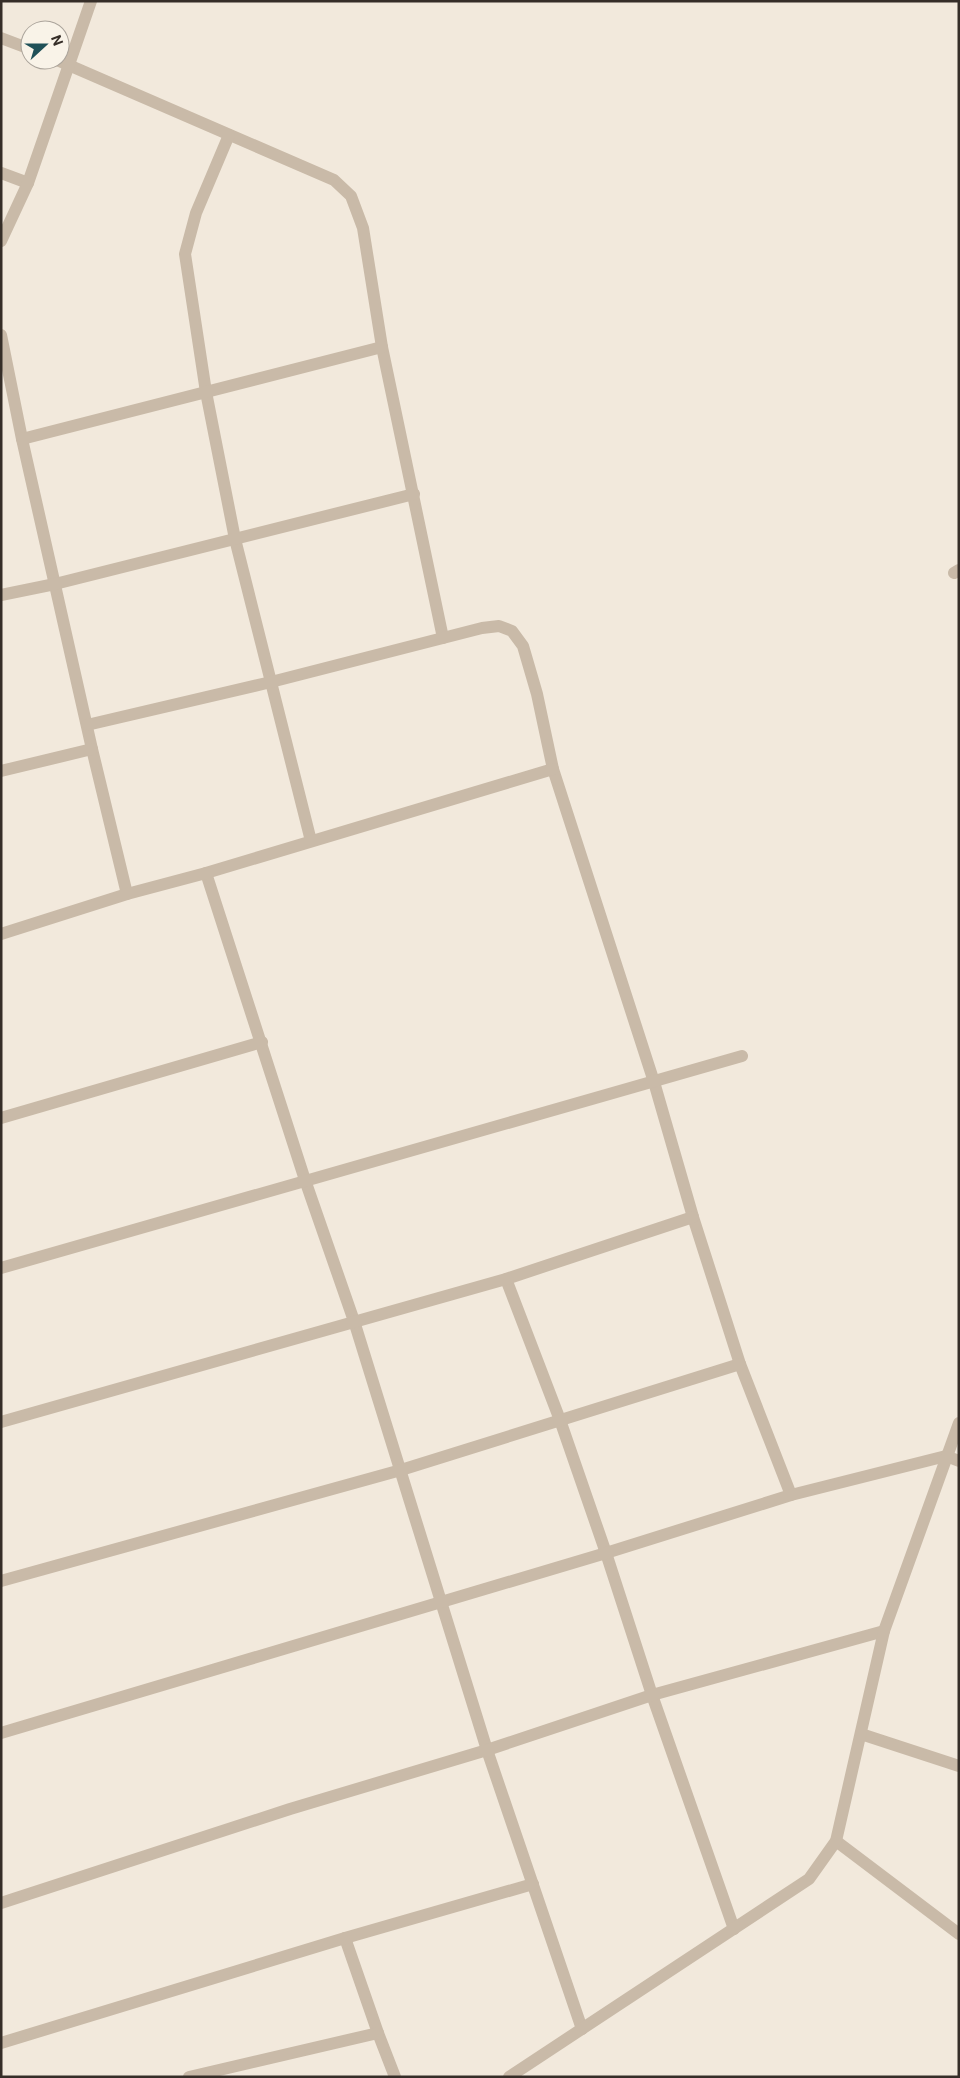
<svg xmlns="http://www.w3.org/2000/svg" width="960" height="2078" viewBox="0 0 960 2078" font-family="Roboto,sans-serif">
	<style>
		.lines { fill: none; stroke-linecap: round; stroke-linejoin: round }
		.minor { stroke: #c9baa8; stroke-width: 12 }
	</style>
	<rect width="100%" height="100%" fill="#f2e9dc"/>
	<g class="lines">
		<!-- minor -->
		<g class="minor">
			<path d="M1 38 30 49"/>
			<path d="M57 60 334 180 351 196 363 228 382 347 443 638"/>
			<path d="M229 135 196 213 185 254 206 392 235 539 311 841"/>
			<path d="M1 173 28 183"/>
			<path d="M1 241 28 183 91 1"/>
			<path d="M1 335 22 439 92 749 127 894"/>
			<path d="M22 439 382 347"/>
			<path d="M954 573 959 570"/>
			<path d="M1 595 55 584 414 494"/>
			<path d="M87 725 271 682 482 628 499 626 512 631 523 646 537 694 553 769 654 1082 693 1217 740 1364 791 1495"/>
			<path d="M1 771 92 749"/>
			<path d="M206 873 305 1180 354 1321 487 1750 582 2029"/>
			<path d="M1 934 127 894 206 873 553 769"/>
			<path d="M1 1118 262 1042"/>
			<path d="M1 1268 742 1056"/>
			<path d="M506 1279 560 1420 606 1553 652 1695 734 1929"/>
			<path d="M1 1422 506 1279 693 1217"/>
			<path d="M1 1581 401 1470 740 1364"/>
			<path d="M1 1733 606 1553 791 1495 946 1456 959 1461"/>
			<path d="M861 1734 959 1766"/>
			<path d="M836 1841 959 1934"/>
			<path d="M1 1903 290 1809 487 1750 652 1695 884 1631"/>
			<path d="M345 1938 378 2033 395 2077"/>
			<path d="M1 2043 345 1938 533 1884"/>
			<path d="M189 2077 378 2033"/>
			<path d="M509 2077 809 1879 836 1841 884 1631 959 1423"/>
		</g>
	</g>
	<!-- border -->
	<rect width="960" height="2078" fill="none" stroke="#362e28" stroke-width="5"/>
	<!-- north arrow -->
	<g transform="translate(45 45) rotate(69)"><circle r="24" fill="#f9f3e8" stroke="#aba49b"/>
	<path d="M0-4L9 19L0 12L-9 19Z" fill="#1f5057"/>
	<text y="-8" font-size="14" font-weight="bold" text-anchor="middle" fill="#362e28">N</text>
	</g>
</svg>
